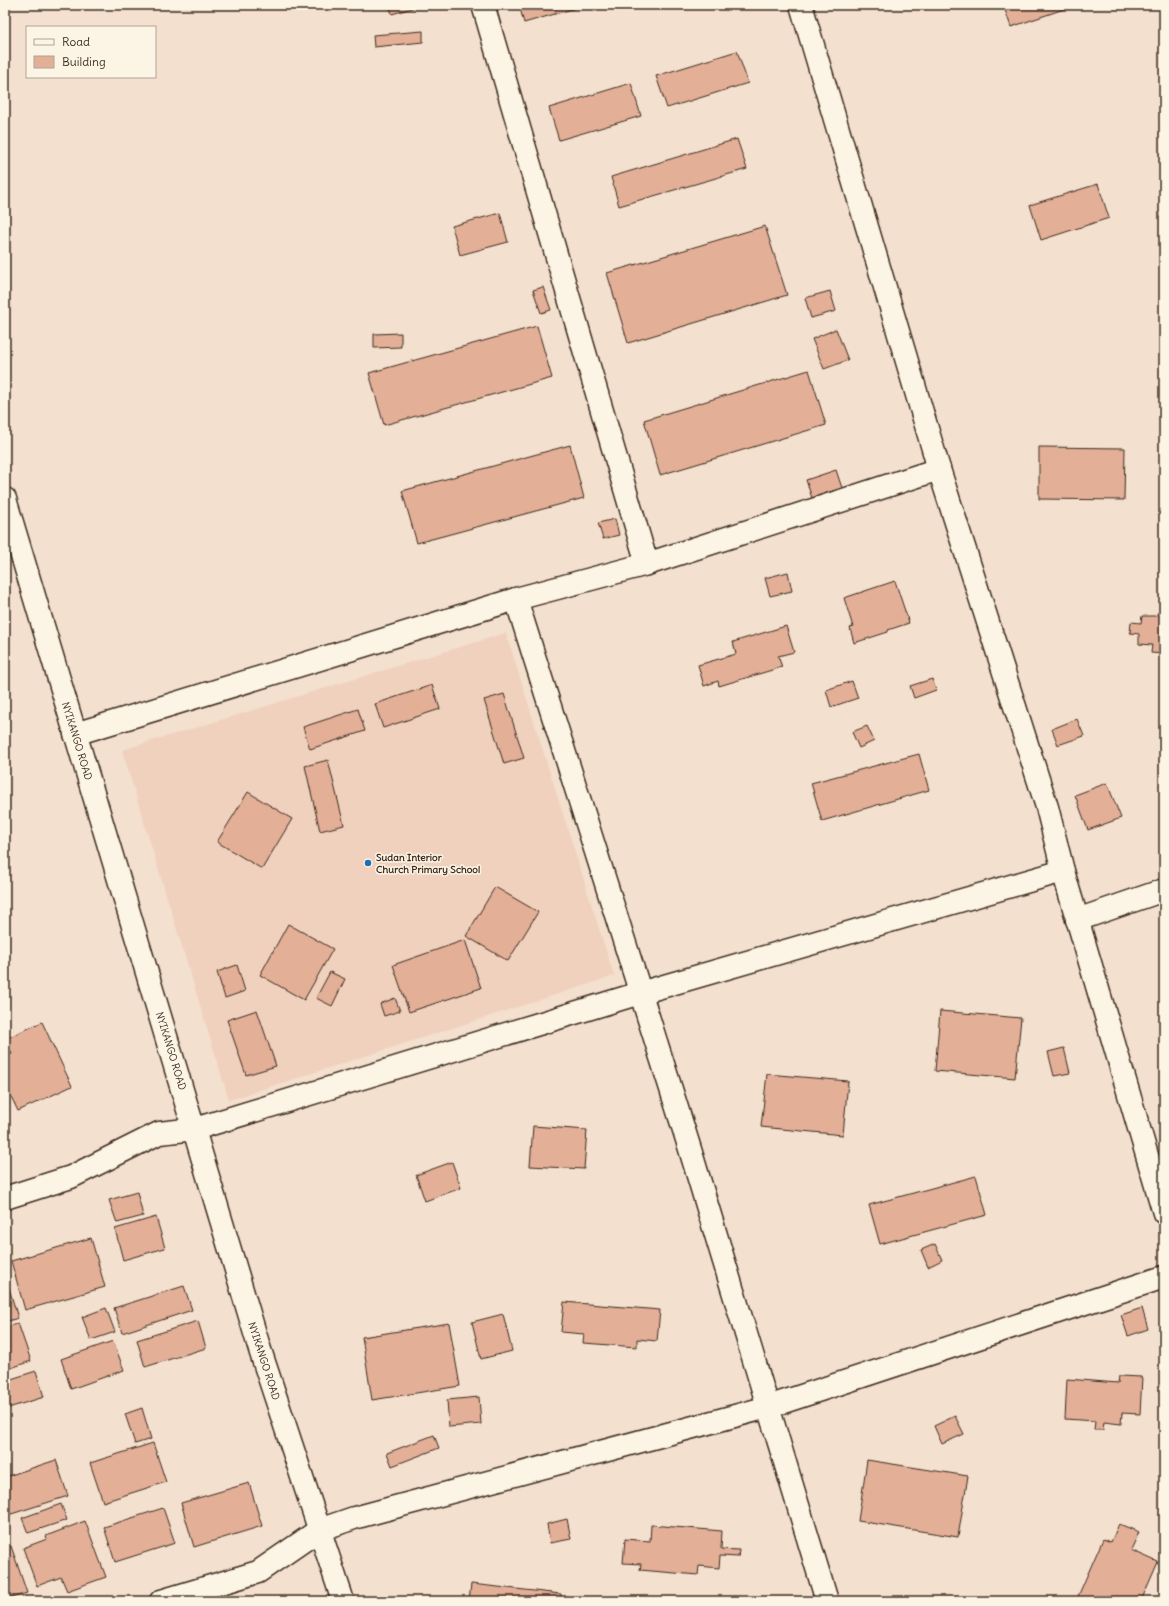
<svg xmlns="http://www.w3.org/2000/svg" width="1169" height="1606" viewBox="0 0 1169 1606" font-family="Delius,sans-serif">
	<style>
		.built { fill: #efd1be }
		.building { fill: #e3af97; stroke: #3b2a1e }
		.lines { fill: none; stroke-linecap: round; stroke-linejoin: round }
		.minor-casing { stroke: #3b2a1e; stroke-width: 25 }
		.tertiary-casing { stroke: #3b2a1e; stroke-width: 25 }
		.minor { stroke: #fcf5e5; stroke-width: 22 }
		.tertiary { stroke: #fcf5e5; stroke-width: 22 }
		.poi-dot { fill: #1f6fb2; stroke: #fcf5e5; stroke-width: 1.5 }
		.labels { text-anchor: middle; dominant-baseline: central; stroke-width: 3; stroke-linejoin: round; paint-order: stroke }
		.street-label { font-size: 10px; fill: #3b2a1e; stroke: #fcf5e5 }
		.poi-label { font-size: 10px; font-weight: bold; fill: #3b2a1e; stroke: #fcf5e5; text-anchor: start }
	</style>
	<rect width="100%" height="100%" fill="#f4e0ce"/>
	<filter id="ink" filterUnits="userSpaceOnUse"><feTurbulence type="fractalNoise" baseFrequency=".025" numOctaves="2"/><feDisplacementMap in="SourceGraphic" scale="8" xChannelSelector="R" yChannelSelector="G"/><feConvolveMatrix kernelMatrix="1 2 1 2 8 2 1 2 1" color-interpolation-filters="sRGB"/></filter>
	<g filter="url(#ink)">
		<!-- built -->
		<path class="built" d="M506 633 614 976 229 1100 122 750Z"/>
		<!-- building -->
		<g class="building">
			<path d="M389 5H422L392 14Z"/>
			<path d="M519 5H586L524 23Z"/>
			<path d="M1011 5H1066L1067 8 1011 27 1004 7Z"/>
			<path d="M423 31V42L374 47 373 35Z"/>
			<path d="M737 51 748 83 667 108 656 76Z"/>
			<path d="M631 83 641 116 559 140 549 108Z"/>
			<path d="M737 139 747 169 619 206 611 177Z"/>
			<path d="M1098 184 1109 218 1041 240 1030 205Z"/>
			<path d="M500 213 508 242 460 255 452 226Z"/>
			<path d="M765 226 787 295 628 343 607 273Z"/>
			<path d="M543 287 551 310 541 313 533 290Z"/>
			<path d="M830 291 836 311 811 318 805 298Z"/>
			<path d="M537 326 552 378 384 425 369 373Z"/>
			<path d="M836 329 848 360 824 369 812 339Z"/>
			<path d="M401 333V347L374 348V334Z"/>
			<path d="M809 370 826 425 660 475 644 420Z"/>
			<path d="M570 445 584 498 417 543 402 491Z"/>
			<path d="M1039 447 1125 448 1124 500 1039 499Z"/>
			<path d="M836 470 842 488 812 498 806 480Z"/>
			<path d="M615 519 619 535 603 539 598 523Z"/>
			<path d="M788 572 792 591 770 596 765 578Z"/>
			<path d="M895 581 909 623 888 630V632L854 643 850 628 853 627 844 598Z"/>
			<path d="M1157 613H1164V654L1151 653 1152 645 1139 644V634L1130 633 1131 622 1141 623 1142 616H1157Z"/>
			<path d="M786 626 794 652 778 656 782 667 719 686 718 681 704 686 698 665 736 654 733 642Z"/>
			<path d="M932 679 936 690 914 698 910 686Z"/>
			<path d="M852 681 858 698 831 707 826 690Z"/>
			<path d="M432 685 440 709 383 728 375 704Z"/>
			<path d="M504 694 524 758 504 764 484 700Z"/>
			<path d="M358 709 365 731 310 749 303 727Z"/>
			<path d="M1077 719 1084 736 1058 745 1052 729Z"/>
			<path d="M867 726 874 741 859 748 852 732Z"/>
			<path d="M919 754 929 790 822 821 811 783Z"/>
			<path d="M328 760 344 825 320 831 305 766Z"/>
			<path d="M1107 783 1121 818 1088 830 1075 795Z"/>
			<path d="M248 792 292 819 262 869 217 842Z"/>
			<path d="M495 887 538 912 508 961 466 936Z"/>
			<path d="M288 924 333 949 304 1000 260 975Z"/>
			<path d="M465 940 481 988 409 1012 393 965Z"/>
			<path d="M237 965 245 991 225 998 217 972Z"/>
			<path d="M330 972 345 979 332 1006 316 998Z"/>
			<path d="M395 998 400 1011 384 1016 380 1004Z"/>
			<path d="M257 1010 276 1066 246 1075 227 1020Z"/>
			<path d="M940 1011 1021 1018 1015 1078 935 1071Z"/>
			<path d="M42 1022 72 1086 18 1111 5 1084V1057L12 1054 5 1039Z"/>
			<path d="M1064 1048 1070 1073 1054 1076 1048 1052Z"/>
			<path d="M767 1074 848 1081 843 1135 761 1127Z"/>
			<path d="M533 1126 587 1130 584 1169 530 1166Z"/>
			<path d="M452 1162 461 1188 425 1201 416 1175Z"/>
			<path d="M976 1176 987 1215 880 1244 869 1205Z"/>
			<path d="M137 1192 143 1216 117 1223 109 1200Z"/>
			<path d="M156 1217 165 1248 123 1260 115 1229Z"/>
			<path d="M91 1238 105 1287 25 1310 11 1261Z"/>
			<path d="M935 1244 942 1260 928 1267 921 1250Z"/>
			<path d="M8 1285 18 1318 5 1322V1286Z"/>
			<path d="M184 1286 192 1310 122 1333 114 1308Z"/>
			<path d="M564 1302 660 1310 657 1341 637 1339V1347L583 1343 584 1334 561 1332Z"/>
			<path d="M106 1308 115 1332 91 1340 82 1317Z"/>
			<path d="M1142 1308 1148 1329 1128 1336 1121 1315Z"/>
			<path d="M503 1314 512 1351 481 1359 472 1322Z"/>
			<path d="M198 1321 206 1348 145 1367 137 1340Z"/>
			<path d="M18 1323 31 1361 5 1370V1328Z"/>
			<path d="M449 1323 460 1386 372 1400 362 1337Z"/>
			<path d="M113 1341 124 1370 71 1389 61 1359Z"/>
			<path d="M36 1371 44 1397 5 1409V1381Z"/>
			<path d="M1119 1376 1142 1377 1140 1414 1122 1413 1121 1424 1104 1422 1103 1430H1094L1095 1421 1065 1419 1067 1379 1118 1383Z"/>
			<path d="M479 1397 481 1424 449 1427 447 1400Z"/>
			<path d="M142 1408 151 1439 135 1444 125 1414Z"/>
			<path d="M955 1416 964 1434 942 1444 934 1426Z"/>
			<path d="M434 1435 439 1448 392 1466 387 1453Z"/>
			<path d="M153 1443 166 1482 103 1502 90 1463Z"/>
			<path d="M56 1460 68 1496 5 1516V1477Z"/>
			<path d="M867 1460 968 1476 958 1537 858 1521Z"/>
			<path d="M249 1483 262 1526 194 1547 181 1503Z"/>
			<path d="M61 1504 67 1520 28 1533 22 1518Z"/>
			<path d="M163 1508 175 1543 115 1562 104 1527Z"/>
			<path d="M567 1519 571 1539 550 1543 547 1524Z"/>
			<path d="M85 1521 106 1577 67 1591 61 1577 37 1586 23 1548 47 1539 46 1536Z"/>
			<path d="M1119 1524 1139 1532 1131 1550 1158 1562 1141 1601H1076L1103 1539 1111 1542Z"/>
			<path d="M651 1525 722 1531 721 1549 739 1550 738 1557 720 1556 719 1568 699 1566 698 1575 640 1570 641 1564 623 1563 625 1539 650 1541Z"/>
			<path d="M11 1546 27 1593 5 1600V1548Z"/>
			<path d="M471 1584 561 1594V1601H469Z"/>
		</g>
		<g class="lines">
			<defs>
				<g id="minor">
					<path d="M483 5 647 564"/>
					<path d="M801 5 939 469 1047 807 1063 871 1164 1213"/>
					<path d="M516 599 689 1146 827 1601"/>
					<path d="M75 734 516 599 647 564 939 469"/>
					<path d="M1077 920 1164 890"/>
					<path d="M5 1198 71 1177 159 1133 195 1129 640 993 1063 871"/>
					<path d="M161 1601 258 1572 319 1530 354 1518 768 1407 1164 1277"/>
				</g>
				<path id="tertiary" d="M5 499 260 1350 343 1601"/>
			</defs>
			<!-- minor casing -->
			<use href="#minor" class="minor-casing"/>
			<!-- tertiary casing -->
			<use href="#tertiary" class="tertiary-casing"/>
			<!-- minor -->
			<use href="#minor" class="minor"/>
			<!-- tertiary -->
			<use href="#tertiary" class="tertiary"/>
		</g>
	</g>
	<!-- markers -->
	<circle class="poi-dot" cx="368" cy="863" r="4"/>
	<g class="labels">
		<!-- street labels -->
		<g class="street-label">
			<text transform="translate(77 741) rotate(73)">NYIKANGO ROAD</text>
			<text transform="translate(171 1051) rotate(73)">NYIKANGO ROAD</text>
			<text transform="translate(264 1361) rotate(72)">NYIKANGO ROAD</text>
		</g>
		<!-- poi labels -->
		<g class="poi-label">
			<text x="376" y="857">Sudan Interior<tspan x="376" dy="12">Church Primary School</tspan></text>
		</g>
	</g>
	<!-- margin -->
	<rect width="1169" height="1606" fill="none" stroke="#fcf5e5" stroke-width="20"/>
	<rect x="10" y="10" width="1149" height="1586" fill="none" stroke="#3b2a1e" stroke-width="1.5" filter="url(#ink)"/>
	<!-- legend -->
	<rect x="26" y="26" width="130" height="52" fill="#fcf5e5" stroke="#afa495"/>
	<rect x="34" y="39" width="20" height="6" fill="#fcf5e5" stroke="#afa495"/>
	<text x="62" y="46" font-size="12" fill="#3b2a1e">Road</text>
	<rect x="34" y="56" width="20" height="12" fill="#e3af97" stroke="#afa495"/>
	<text x="62" y="66" font-size="12" fill="#3b2a1e">Building</text>
</svg>
